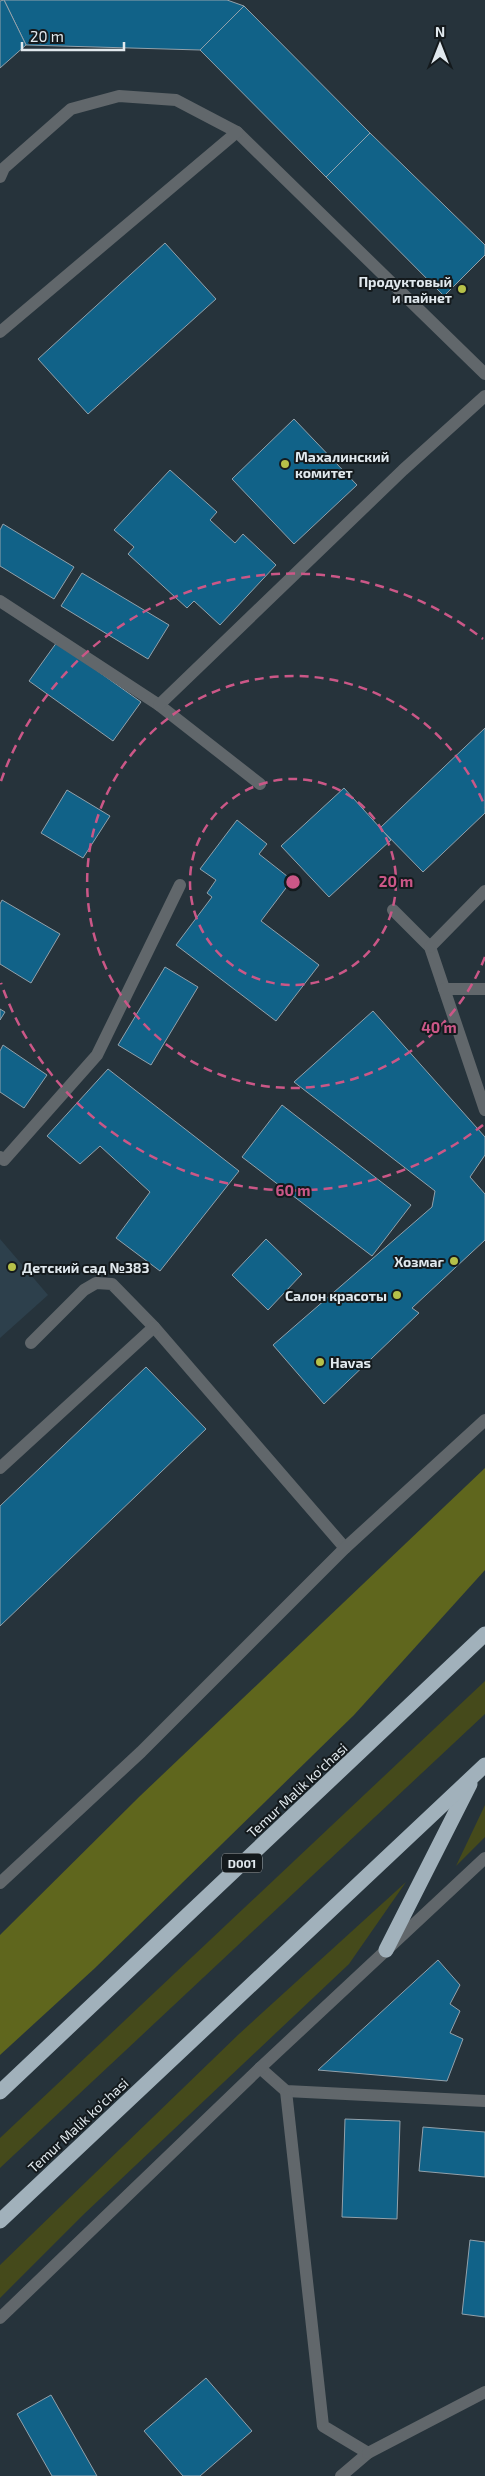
<svg xmlns="http://www.w3.org/2000/svg" width="485" height="2476" viewBox="0 0 485 2476" font-family="'Exo 2',sans-serif">
	<style>
		.built { fill: #2d404c }
		.green { fill: #454a1b }
		.forest { fill: #5f661d }
		.building { fill: #116288; stroke: #92a1ab }
		.lines { fill: none; stroke-linecap: round; stroke-linejoin: round }
		.minor { stroke: #61676b; stroke-width: 12 }
		.highway { stroke: #a1b1bb; stroke-width: 15 }
		.ring { fill: none; stroke: #cb5787; stroke-width: 2.5; stroke-dasharray: 9 6 }
		.poi-dot { fill: #b6c149; stroke: #141a1d; stroke-width: 2 }
		.labels { text-anchor: middle; dominant-baseline: central; stroke-width: 4; stroke-linejoin: round; paint-order: stroke }
		.shield { fill: #141a1d; stroke: #a4abaf; stroke-width: 1 }
		.shield-label { font-size: 12px; font-weight: bold; fill: #e1e9ee }
		.poi-label { font-size: 14px; font-weight: bold; fill: #e1e9ee; stroke: #141a1d; text-anchor: end }
		.street-label { font-size: 14px; fill: #e1e9ee; stroke: #141a1d }
		.centre { fill: #cb5787; stroke: #141a1d; stroke-width: 2.5 }
		.ring-label { font-size: 15px; text-anchor: middle; font-weight: bold; fill: #cb5787; stroke: #141a1d; stroke-width: 4; stroke-linejoin: round; paint-order: stroke }
	</style>
	<rect width="100%" height="100%" fill="#26333b"/>
	<!-- built -->
	<path class="built" d="M0 1239 48 1295 0 1338Z"/>
	<!-- green -->
	<g class="green">
		<path d="M485 1681V1714L0 2168V2138Z"/>
		<path d="M485 1805V1837L456 1866Z"/>
		<path d="M406 1882 349 1964 83 2215 0 2298V2265L239 2034Z"/>
	</g>
	<!-- forest -->
	<path class="forest" d="M485 1468V1570L354 1715 95 1968 0 2055V1935L139 1797Z"/>
	<!-- building -->
	<g class="building">
		<path d="M4 0H227L244 6 200 50 26 45Z"/>
		<path d="M4 0 26 45 0 68V1Z"/>
		<path d="M244 6 370 133 326 177 200 50Z"/>
		<path d="M370 133 485 245V255L444 296 326 177Z"/>
		<path d="M165 243 216 299 88 414 38 359Z"/>
		<path d="M294 419 357 485 294 544 232 479Z"/>
		<path d="M170 470 217 512 210 520 235 543 243 534 276 565 220 625 194 601 187 608 128 554 134 547 114 530Z"/>
		<path d="M3 524 74 567 54 599 0 566V530Z"/>
		<path d="M82 573 169 625 148 659 61 606Z"/>
		<path d="M57 642 141 702 113 741 29 681Z"/>
		<path d="M485 728V813L423 872 380 828Z"/>
		<path d="M344 788 391 840 329 897 281 846Z"/>
		<path d="M67 790 110 816 83 858 41 833Z"/>
		<path d="M237 820 267 844 259 854 292 880 261 921 319 965 276 1021 176 945 212 897 207 893 216 880 200 869Z"/>
		<path d="M2 900 60 934 31 983 0 964V904Z"/>
		<path d="M165 967 198 987 151 1065 118 1045Z"/>
		<path d="M0 1009 5 1012 0 1020Z"/>
		<path d="M373 1011 485 1137V1155L470 1177 485 1194V1240L412 1308 419 1313 324 1404 273 1345 432 1207 435 1191 294 1082Z"/>
		<path d="M3 1045 47 1075 24 1108 0 1092V1051Z"/>
		<path d="M108 1069 239 1171 160 1271 116 1238 150 1192 100 1146 80 1164 47 1136Z"/>
		<path d="M282 1105 411 1205 372 1256 242 1157Z"/>
		<path d="M266 1239 302 1274 268 1310 232 1275Z"/>
		<path d="M146 1367 206 1429 0 1626V1506Z"/>
		<path d="M438 1960 460 1985 450 2004 460 2011 450 2033 463 2039 447 2081 318 2070Z"/>
		<path d="M345 2119 400 2121 397 2219 342 2217Z"/>
		<path d="M423 2127 485 2132V2177L419 2171Z"/>
		<path d="M470 2240 485 2242V2317L462 2314Z"/>
		<path d="M206 2378 252 2431 200 2476H183L144 2431Z"/>
		<path d="M51 2395 97 2476H52L17 2414Z"/>
	</g>
	<g class="lines">
		<!-- minor -->
		<g class="minor">
			<path d="M0 177 4 168 71 109 119 96 176 100 237 132 485 374"/>
			<path d="M0 332 237 132"/>
			<path d="M0 601 159 705 260 784"/>
			<path d="M159 705 403 470 485 396"/>
			<path d="M393 910 430 947 485 1110"/>
			<path d="M430 947 485 891"/>
			<path d="M444 989H485"/>
			<path d="M0 1157 4 1160 97 1055 180 885"/>
			<path d="M31 1343 84 1290 96 1283 112 1284 154 1327 345 1548"/>
			<path d="M0 1468 154 1327"/>
			<path d="M0 1883 141 1752 345 1548 485 1420"/>
			<path d="M260 2068 286 2091 485 2101"/>
			<path d="M286 2091 323 2426 368 2453 341 2476"/>
			<path d="M0 2318 260 2068 485 1858"/>
			<path d="M368 2453 485 2392"/>
		</g>
		<!-- highway -->
		<g class="highway">
			<path d="M386 1950 470 1784"/>
			<path d="M0 2092 485 1634"/>
			<path d="M0 2221 485 1765"/>
		</g>
	</g>
	<!-- distance rings -->
	<g class="ring">
		<circle cx="293" cy="882" r="103"/>
		<path d="M485 957A206 206 0 1 1 485 807"/>
		<path d="M483 1125A309 309 0 0 1 1 983M1 781A309 309 0 0 1 483 639"/>
	</g>
	<!-- markers -->
	<g class="poi-dot">
		<circle cx="462" cy="289" r="5"/>
		<circle cx="285" cy="464" r="5"/>
		<circle cx="454" cy="1261" r="5"/>
		<circle cx="12" cy="1267" r="5"/>
		<circle cx="397" cy="1295" r="5"/>
		<circle cx="320" cy="1362" r="5"/>
	</g>
	<g class="labels">
		<!-- shield labels -->
		<rect class="shield" x="222" y="1853.5" width="40" height="19" rx="4"/>
		<g class="shield-label">
			<text x="242" y="1863">D001</text>
		</g>
		<!-- poi labels -->
		<g class="poi-label">
			<text x="452" y="281">Продуктовый<tspan x="452" dy="16">и пайнет</tspan></text>
			<text x="295" y="456" text-anchor="start">Махалинский<tspan x="295" dy="16">комитет</tspan></text>
			<text x="444" y="1261">Хозмаг</text>
			<text x="22" y="1267" text-anchor="start">Детский сад №383</text>
			<text x="387" y="1295">Салон красоты</text>
			<text x="330" y="1362" text-anchor="start">Havas</text>
		</g>
		<!-- street labels -->
		<g class="street-label">
			<text transform="translate(297 1790) rotate(-43)">Temur Malik ko'chasi</text>
			<text transform="translate(78 2125) rotate(-43)">Temur Malik ko'chasi</text>
		</g>
	</g>
	<circle cx="293" cy="882" r="8" class="centre"/>
	<g class="ring-label">
		<text x="396" y="887">20 m</text>
		<text x="439" y="1033">40 m</text>
		<text x="293" y="1196">60 m</text>
	</g>
	<!-- north arrow -->
	<g transform="translate(440 45)" stroke="#141a1d" stroke-width="4" paint-order="stroke">
	<path d="M0-4L9 19L0 12L-9 19Z" fill="#e1e9ee"/>
	<text y="-8" font-size="14" font-weight="bold" text-anchor="middle" fill="#e1e9ee">N</text>
	</g>
	<!-- scale -->
	<path d="M22 42v8h102v-8" fill="none" stroke="#e1e9ee" stroke-width="2.5"/>
	<text x="30" y="42" font-size="15" fill="#e1e9ee" stroke="#141a1d" stroke-width="4" paint-order="stroke">20 m</text>
</svg>
